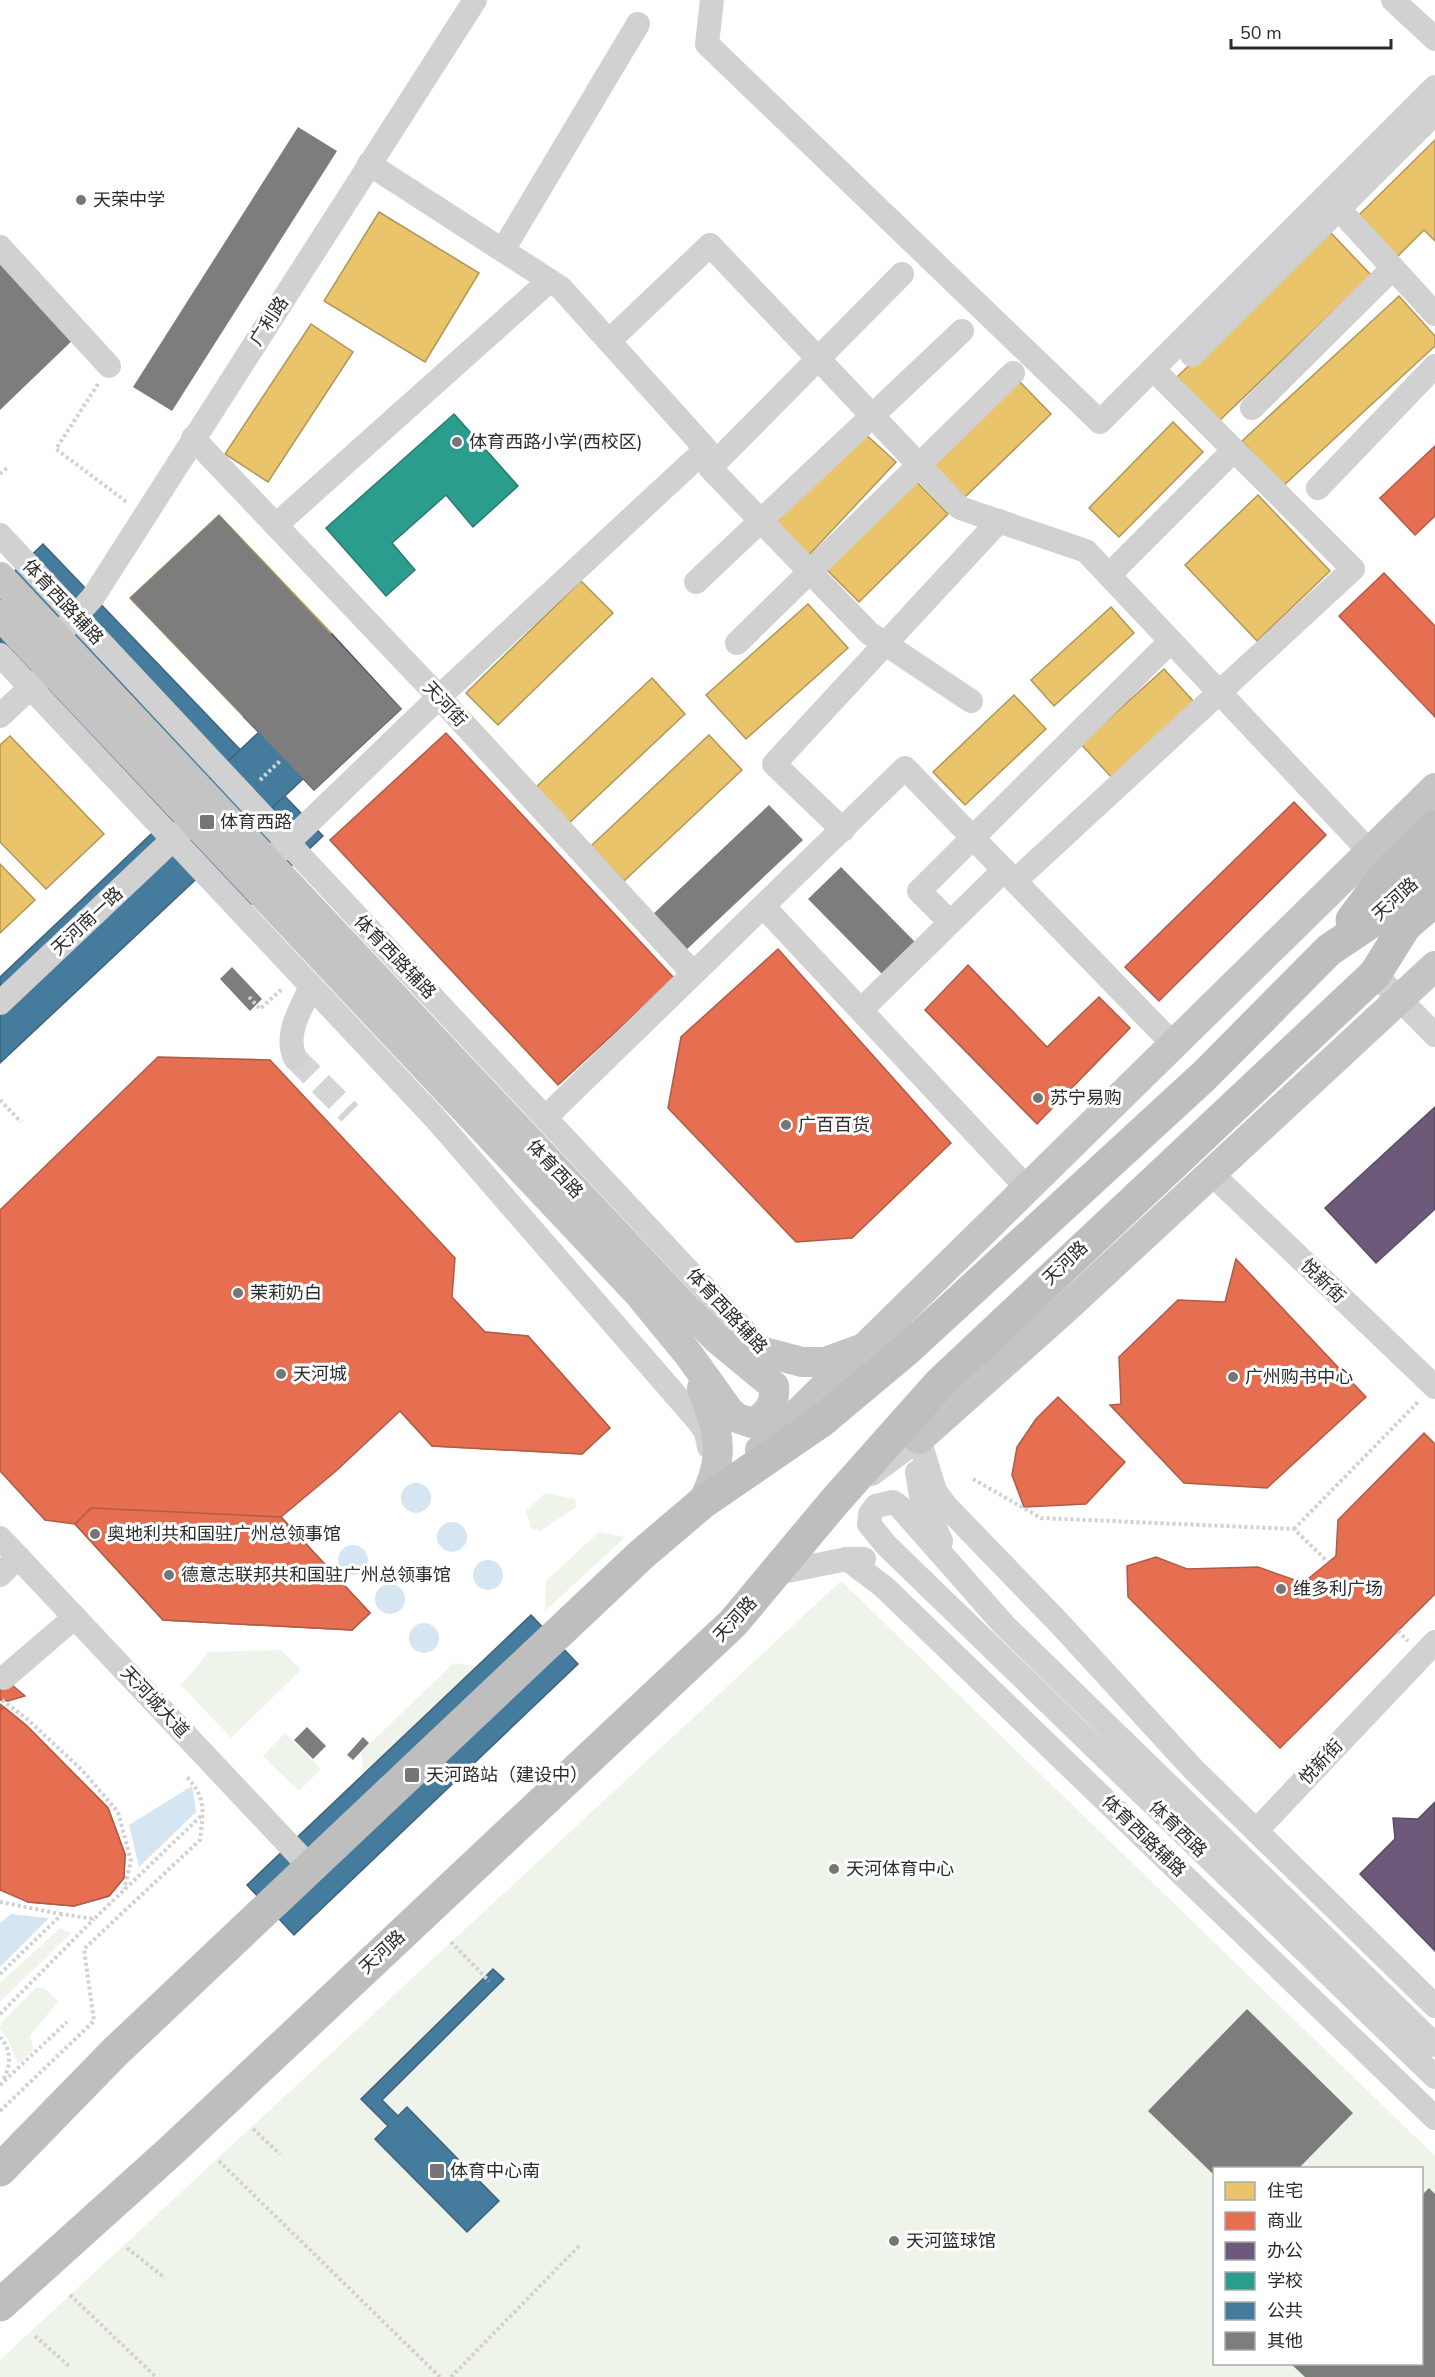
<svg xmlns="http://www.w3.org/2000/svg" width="1435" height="2377" viewBox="0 0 1435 2377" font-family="'Nunito Sans','Noto Sans SC',sans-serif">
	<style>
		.green { fill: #eef4ea; fill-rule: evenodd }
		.water { fill: #d5e6f2 }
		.homes { fill: #e9c46a; stroke: #b09657; stroke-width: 1.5 }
		.shops { fill: #e76f51; stroke: #af5b46; stroke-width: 1.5 }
		.offices { fill: #6d597a; stroke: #5a4c63; stroke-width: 1.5 }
		.schools { fill: #2a9d8f; stroke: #2b7b71; stroke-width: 1.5 }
		.public { fill: #457b9d; stroke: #3e637b; stroke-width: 1.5 }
		.building { fill: #7d7d7d }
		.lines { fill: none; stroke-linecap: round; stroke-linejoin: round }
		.minor-tunnel { stroke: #d5d5d5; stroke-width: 24; stroke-dasharray: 24 12; stroke-linecap: butt }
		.path { stroke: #d1d1d1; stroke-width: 4; stroke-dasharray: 3 3; stroke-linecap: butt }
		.minor { stroke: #d1d1d1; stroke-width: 24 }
		.major { stroke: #c4c4c4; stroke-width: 30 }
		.highway { stroke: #bebebe; stroke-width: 33 }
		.poi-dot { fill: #767676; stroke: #fff; stroke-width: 2 }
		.labels { text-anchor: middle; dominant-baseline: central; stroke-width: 6; stroke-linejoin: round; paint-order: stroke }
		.poi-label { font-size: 18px; fill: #2c2c2c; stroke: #fff; text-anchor: start }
		.street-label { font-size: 18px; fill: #2c2c2c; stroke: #fff }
	</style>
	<rect width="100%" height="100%" fill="#fff"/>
	<!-- green -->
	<g class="green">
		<path d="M545 1493 575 1499 576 1507 540 1531 531 1528 526 1511Z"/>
		<path d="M599 1532 625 1537 545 1611 546 1581Z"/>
		<path d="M841 1581 1435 2156V2377H0V2360ZM1214 2168H1422V2364H1214Z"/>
		<path d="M281 1650 301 1670 231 1738 181 1685 209 1652Z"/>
		<path d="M454 1663 481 1667 364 1778 361 1752Z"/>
		<path d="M285 1733 321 1769 299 1791 263 1756Z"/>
		<path d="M60 1928 71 1933 0 2002V1983Z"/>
		<path d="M36 1988H44L58 2001 30 2036 34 2049 18 2064 8 2039 0 2029 1 2023Z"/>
	</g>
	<!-- water -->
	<g class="water">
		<circle cx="416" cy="1498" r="15"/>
		<circle cx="452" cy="1537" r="15"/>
		<circle cx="353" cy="1560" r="15"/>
		<circle cx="488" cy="1575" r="15"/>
		<circle cx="390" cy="1599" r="15"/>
		<circle cx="424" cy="1638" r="15"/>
		<path d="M192 1786 196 1812 139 1867 129 1825Z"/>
		<path d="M11 1914 49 1918 0 1967V1923Z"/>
	</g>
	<!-- homes -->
	<g class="homes">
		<path d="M1435 140V241L1424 230 1397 257 1357 217Z"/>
		<path d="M379 212 479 273 425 362 324 301Z"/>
		<path d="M1329 231 1371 275 1219 421 1177 377Z"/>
		<path d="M1399 296 1435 336V346L1283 486 1242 441Z"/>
		<path d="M311 324 353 352 268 482 225 454Z"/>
		<path d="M1019 381 1051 414 965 497 933 464Z"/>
		<path d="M1173 422 1203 452 1119 537 1089 508Z"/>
		<path d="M861 430 896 462 808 556 774 525Z"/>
		<path d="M912 477 948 514 859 602 823 566Z"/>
		<path d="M1258 495 1330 571 1257 641 1185 565Z"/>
		<path d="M219 515 332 634 244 717 130 598Z"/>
		<path d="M581 581 613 613 498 725 466 693Z"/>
		<path d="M808 604 848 648 746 739 706 695Z"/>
		<path d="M1111 607 1134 633 1054 706 1031 680Z"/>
		<path d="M1164 669 1194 702 1112 778 1081 744Z"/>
		<path d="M652 678 685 714 567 825 534 789Z"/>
		<path d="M1014 695 1046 729 965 805 933 772Z"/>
		<path d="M709 735 742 770 624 881 591 846Z"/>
		<path d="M10 736 104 834 46 889 0 842V745Z"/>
		<path d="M0 864 35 900 0 933Z"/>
		<path d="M485 1332 528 1336 610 1428 582 1454 432 1446 400 1411Z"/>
	</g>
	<!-- shops -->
	<g class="shops">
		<path d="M1435 446V516L1415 535 1380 498Z"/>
		<path d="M1384 573 1435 626V717L1339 616Z"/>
		<path d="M446 733 674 978 558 1085 330 840Z"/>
		<path d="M1294 802 1326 835 1159 1001 1125 967Z"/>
		<path d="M778 949 951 1143 852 1238 796 1242 668 1108 681 1037Z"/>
		<path d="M968 965 1047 1047 1099 997 1130 1028 1037 1124 925 1010Z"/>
		<path d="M158 1057 270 1060 455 1258 452 1297 485 1332 528 1336 610 1428 582 1454 432 1446 400 1411 336 1471 281 1517 370 1613 352 1630 163 1620 75 1524 45 1520 0 1471V1210Z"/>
		<path d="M1236 1259 1366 1397 1267 1488 1184 1483 1110 1405 1121 1404 1119 1357 1178 1300 1225 1302Z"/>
		<path d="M1058 1397 1125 1462 1086 1504 1024 1507 1012 1475 1017 1447 1036 1419Z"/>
		<path d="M1424 1433 1435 1444V1594L1280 1748 1128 1597 1127 1566 1156 1557 1187 1569 1258 1567 1303 1583 1336 1556 1338 1520Z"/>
		<path d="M91 1508 281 1517 370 1613 352 1630 163 1620 75 1524Z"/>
		<path d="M0 1675 25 1696 8 1701 0 1700Z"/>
		<path d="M0 1704 27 1726 108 1808 125 1854 124 1878 109 1896 74 1906 28 1902 22 1861 0 1837Z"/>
		<path d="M4 1707 27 1726 108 1808 125 1854 124 1878 109 1896 74 1906 28 1902 0 1890V1711Z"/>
	</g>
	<!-- offices -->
	<g class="offices">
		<path d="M332 634 401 709 314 790 244 717Z"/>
		<path d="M1435 1107V1209L1376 1263 1325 1208Z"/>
		<path d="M1435 1802V1951L1360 1874 1395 1839 1393 1818 1418 1819Z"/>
	</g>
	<!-- schools -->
	<path class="schools" d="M454 414 518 486 473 527 446 495 392 543 415 570 386 596 326 528Z"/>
	<!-- public -->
	<g class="public">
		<path d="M43 544 323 836 249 906 0 644V585Z"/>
		<path d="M260 731 304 778 0 1063V977Z"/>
		<path d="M531 1615 578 1664 294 1935 247 1885Z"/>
		<path d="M493 1969 504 1979 382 2100 398 2116 407 2107 499 2201 467 2232 375 2139 388 2126 361 2099Z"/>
	</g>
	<!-- building -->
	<g class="building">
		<path d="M298 127 337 151 172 411 133 387Z"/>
		<path d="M0 255 77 336 0 410Z"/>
		<path d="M219 515 401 709 314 790 130 598Z"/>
		<path d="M769 805 803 840 684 952 651 916Z"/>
		<path d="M841 867 915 942 882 974 808 899Z"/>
		<path d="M232 967 262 999 250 1011 220 979Z"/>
		<path d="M307 1727 326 1746 313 1759 294 1740Z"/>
		<path d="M363 1737 369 1743 353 1760 347 1755Z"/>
		<path d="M1247 2009 1353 2113 1299 2168H1214V2175L1148 2111Z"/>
		<path d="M1429 2188 1435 2194V2377H1305L1291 2364H1422V2195Z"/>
	</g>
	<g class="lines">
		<!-- minor-tunnel -->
		<path class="minor-tunnel" d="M295 1058 350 1113"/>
		<!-- path -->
		<g class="path">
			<path d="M98 384 56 449 128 503"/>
			<path d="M0 474 9 466"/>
			<path d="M260 780 280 761"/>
			<path d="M249 997 260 1009 282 989"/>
			<path d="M0 1100 21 1122"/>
			<path d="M973 1479 1041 1518 1294 1529 1328 1562"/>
			<path d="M1294 1529 1419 1401"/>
			<path d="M1398 1631 1408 1641"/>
			<path d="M2 1700 26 1718 82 1770 118 1812 131 1861 124 1889"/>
			<path d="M0 1902 61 1914"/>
			<path d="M451 1942 489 1981"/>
			<path d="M0 1974 62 1914 94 1919 202 1815"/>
			<path d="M0 2014 94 1919"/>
			<path d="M0 2037C12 2050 11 2065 3 2080"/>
			<path d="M0 2085 67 2022"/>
			<path d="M0 2111 94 2021 84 1949 200 1840C203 1812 207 1799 187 1777"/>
			<path d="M253 2129 280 2154"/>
			<path d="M219 2161 440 2377"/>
			<path d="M127 2248 165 2278"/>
			<path d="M70 2295 156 2377"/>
			<path d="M35 2336 69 2366"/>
			<path d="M451 2377 579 2246"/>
		</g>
		<!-- minor -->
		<g class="minor">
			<path d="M712 0 707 44 1100 422 1435 87"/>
			<path d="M1393 0 1435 39"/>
			<path d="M1338 208 1435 314"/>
			<path d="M0 247 109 366"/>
			<path d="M503 250 638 24"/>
			<path d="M902 274 710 468 869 633 971 701"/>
			<path d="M609 341 710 245 960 508 1086 551 1369 851"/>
			<path d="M1192 355 1435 113"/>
			<path d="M1252 408 1393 268"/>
			<path d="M193 438 439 697 693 973"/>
			<path d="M1318 488 1435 366"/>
			<path d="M276 525 549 281"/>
			<path d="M0 535 769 1357"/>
			<path d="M1109 575 1234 450"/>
			<path d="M696 582 962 331"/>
			<path d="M66 627 93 597 475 0"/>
			<path d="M737 643 1013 373"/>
			<path d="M0 655 435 1118 699 1422 706 1432 709 1447"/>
			<path d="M0 716 43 676"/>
			<path d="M843 830 774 764 999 521"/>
			<path d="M276 854 439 697 706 449 561 288 369 164"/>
			<path d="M1015 881 1353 569 1153 369"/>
			<path d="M764 907 1027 1188"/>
			<path d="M950 922 919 891 1171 641"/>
			<path d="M1375 974 1435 1035"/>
			<path d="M0 1003 185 828"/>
			<path d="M861 1010 1004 870"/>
			<path d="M295 1058C284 1033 301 1010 311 986"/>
			<path d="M546 1117 905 768 1174 1045"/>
			<path d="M1212 1174 1435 1387"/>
			<path d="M919 1439 935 1491 946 1506 1060 1624 1194 1770 1435 2006"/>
			<path d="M917 1472 921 1496 941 1541"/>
			<path d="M872 1474 919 1439"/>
			<path d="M0 1538 309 1866"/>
			<path d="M847 1559 884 1587 1435 2118"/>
			<path d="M777 1573 847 1559H864"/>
			<path d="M0 1575 18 1557"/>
			<path d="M4 1678 75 1617"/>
			<path d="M1256 1831 1435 1642"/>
			<path d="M1435 2045 1004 1625 900 1507 893 1502 876 1506 870 1514 869 1524 886 1545 1435 2077"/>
		</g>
		<!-- major -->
		<g class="major">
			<path d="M0 577 682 1304 717 1339 774 1386C776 1404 768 1415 752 1423L737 1418 729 1411 689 1355 639 1294 0 615"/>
			<path d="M734 1344 802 1362H825L858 1350"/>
			<path d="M919 1439 1066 1308 1435 966"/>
			<path d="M760 1450 1435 788"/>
			<path d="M702 1503C726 1459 720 1433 702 1388"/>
		</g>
		<!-- highway -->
		<g class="highway">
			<path d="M1352 920 1388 872 1435 826"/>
			<path d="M0 2170 115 2052 641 1555 702 1503 820 1422 906 1350 1204 1076 1329 950 1375 919 1435 863"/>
			<path d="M0 2305 172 2150 733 1623 835 1501 940 1383 1375 974 1405 926 1435 900"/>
		</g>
	</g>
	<!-- markers -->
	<g class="poi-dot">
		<circle cx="81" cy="200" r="6"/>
		<circle cx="457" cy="442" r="6"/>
		<rect x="199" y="814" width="16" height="16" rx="3"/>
		<circle cx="1038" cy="1098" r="6"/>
		<circle cx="786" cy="1125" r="6"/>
		<circle cx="238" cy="1293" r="6"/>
		<circle cx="281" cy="1374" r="6"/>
		<circle cx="1233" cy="1377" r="6"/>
		<circle cx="95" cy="1534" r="6"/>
		<circle cx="169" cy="1575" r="6"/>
		<circle cx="1281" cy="1589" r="6"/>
		<rect x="404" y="1767" width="16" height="16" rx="3"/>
		<circle cx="834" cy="1869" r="6"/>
		<rect x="429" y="2163" width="16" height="16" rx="3"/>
		<circle cx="894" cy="2241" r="6"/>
	</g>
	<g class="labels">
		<!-- poi labels -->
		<g class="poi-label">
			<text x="93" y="200">天荣中学</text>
			<text x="469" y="442">体育西路小学(西校区)</text>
			<text x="220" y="822">体育西路</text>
			<text x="1050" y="1098">苏宁易购</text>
			<text x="798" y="1125">广百百货</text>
			<text x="250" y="1293">茉莉奶白</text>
			<text x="293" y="1374">天河城</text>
			<text x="1245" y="1377">广州购书中心</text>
			<text x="107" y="1534">奥地利共和国驻广州总领事馆</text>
			<text x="181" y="1575">德意志联邦共和国驻广州总领事馆</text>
			<text x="1293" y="1589">维多利广场</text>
			<text x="426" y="1775">天河路站（建设中）</text>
			<text x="846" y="1869">天河体育中心</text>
			<text x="450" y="2171">体育中心南</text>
			<text x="906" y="2241">天河篮球馆</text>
		</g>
		<!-- street labels -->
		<g class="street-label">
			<text transform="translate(269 321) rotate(-57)">广利路</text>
			<text transform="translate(63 602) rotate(47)">体育西路辅路</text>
			<text transform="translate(445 704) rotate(47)">天河街</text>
			<text transform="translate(1395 899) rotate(-42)">天河路</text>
			<text transform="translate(87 921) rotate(-43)">天河南一路</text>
			<text transform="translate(395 957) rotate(46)">体育西路辅路</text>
			<text transform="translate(555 1169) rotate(47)">体育西路</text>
			<text transform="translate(1065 1263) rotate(-44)">天河路</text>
			<text transform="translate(1323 1281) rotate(44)">悦新街</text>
			<text transform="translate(727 1311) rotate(47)">体育西路辅路</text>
			<text transform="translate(735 1619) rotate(-47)">天河路</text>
			<text transform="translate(155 1702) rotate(47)">天河城大道</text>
			<text transform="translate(1321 1762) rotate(-47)">悦新街</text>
			<text transform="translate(1178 1829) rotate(44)">体育西路</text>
			<text transform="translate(1144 1836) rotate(44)">体育西路辅路</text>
			<text transform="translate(382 1952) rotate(-43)">天河路</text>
		</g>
	</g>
	<!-- legend -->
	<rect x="1213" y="2167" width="210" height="198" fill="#ffffff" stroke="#ababab" stroke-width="1.5"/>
	<rect x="1225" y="2182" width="30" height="18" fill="#e9c46a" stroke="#ababab" stroke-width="1.5"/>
	<text x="1267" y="2197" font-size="18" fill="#2c2c2c">住宅</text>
	<rect x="1225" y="2212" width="30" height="18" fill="#e76f51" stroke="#ababab" stroke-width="1.5"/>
	<text x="1267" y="2227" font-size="18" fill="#2c2c2c">商业</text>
	<rect x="1225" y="2242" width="30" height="18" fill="#6d597a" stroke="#ababab" stroke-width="1.5"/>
	<text x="1267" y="2257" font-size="18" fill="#2c2c2c">办公</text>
	<rect x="1225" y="2272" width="30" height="18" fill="#2a9d8f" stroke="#ababab" stroke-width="1.5"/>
	<text x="1267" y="2287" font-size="18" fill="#2c2c2c">学校</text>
	<rect x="1225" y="2302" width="30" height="18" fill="#457b9d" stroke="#ababab" stroke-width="1.5"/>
	<text x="1267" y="2317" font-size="18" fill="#2c2c2c">公共</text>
	<rect x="1225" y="2332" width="30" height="18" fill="#7d7d7d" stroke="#ababab" stroke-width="1.5"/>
	<text x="1267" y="2347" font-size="18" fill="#2c2c2c">其他</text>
	<!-- scale -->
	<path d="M1231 39v9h160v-9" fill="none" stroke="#2c2c2c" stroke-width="3"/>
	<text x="1240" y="39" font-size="18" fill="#2c2c2c" stroke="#ffffff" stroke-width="4.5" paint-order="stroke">50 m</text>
</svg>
